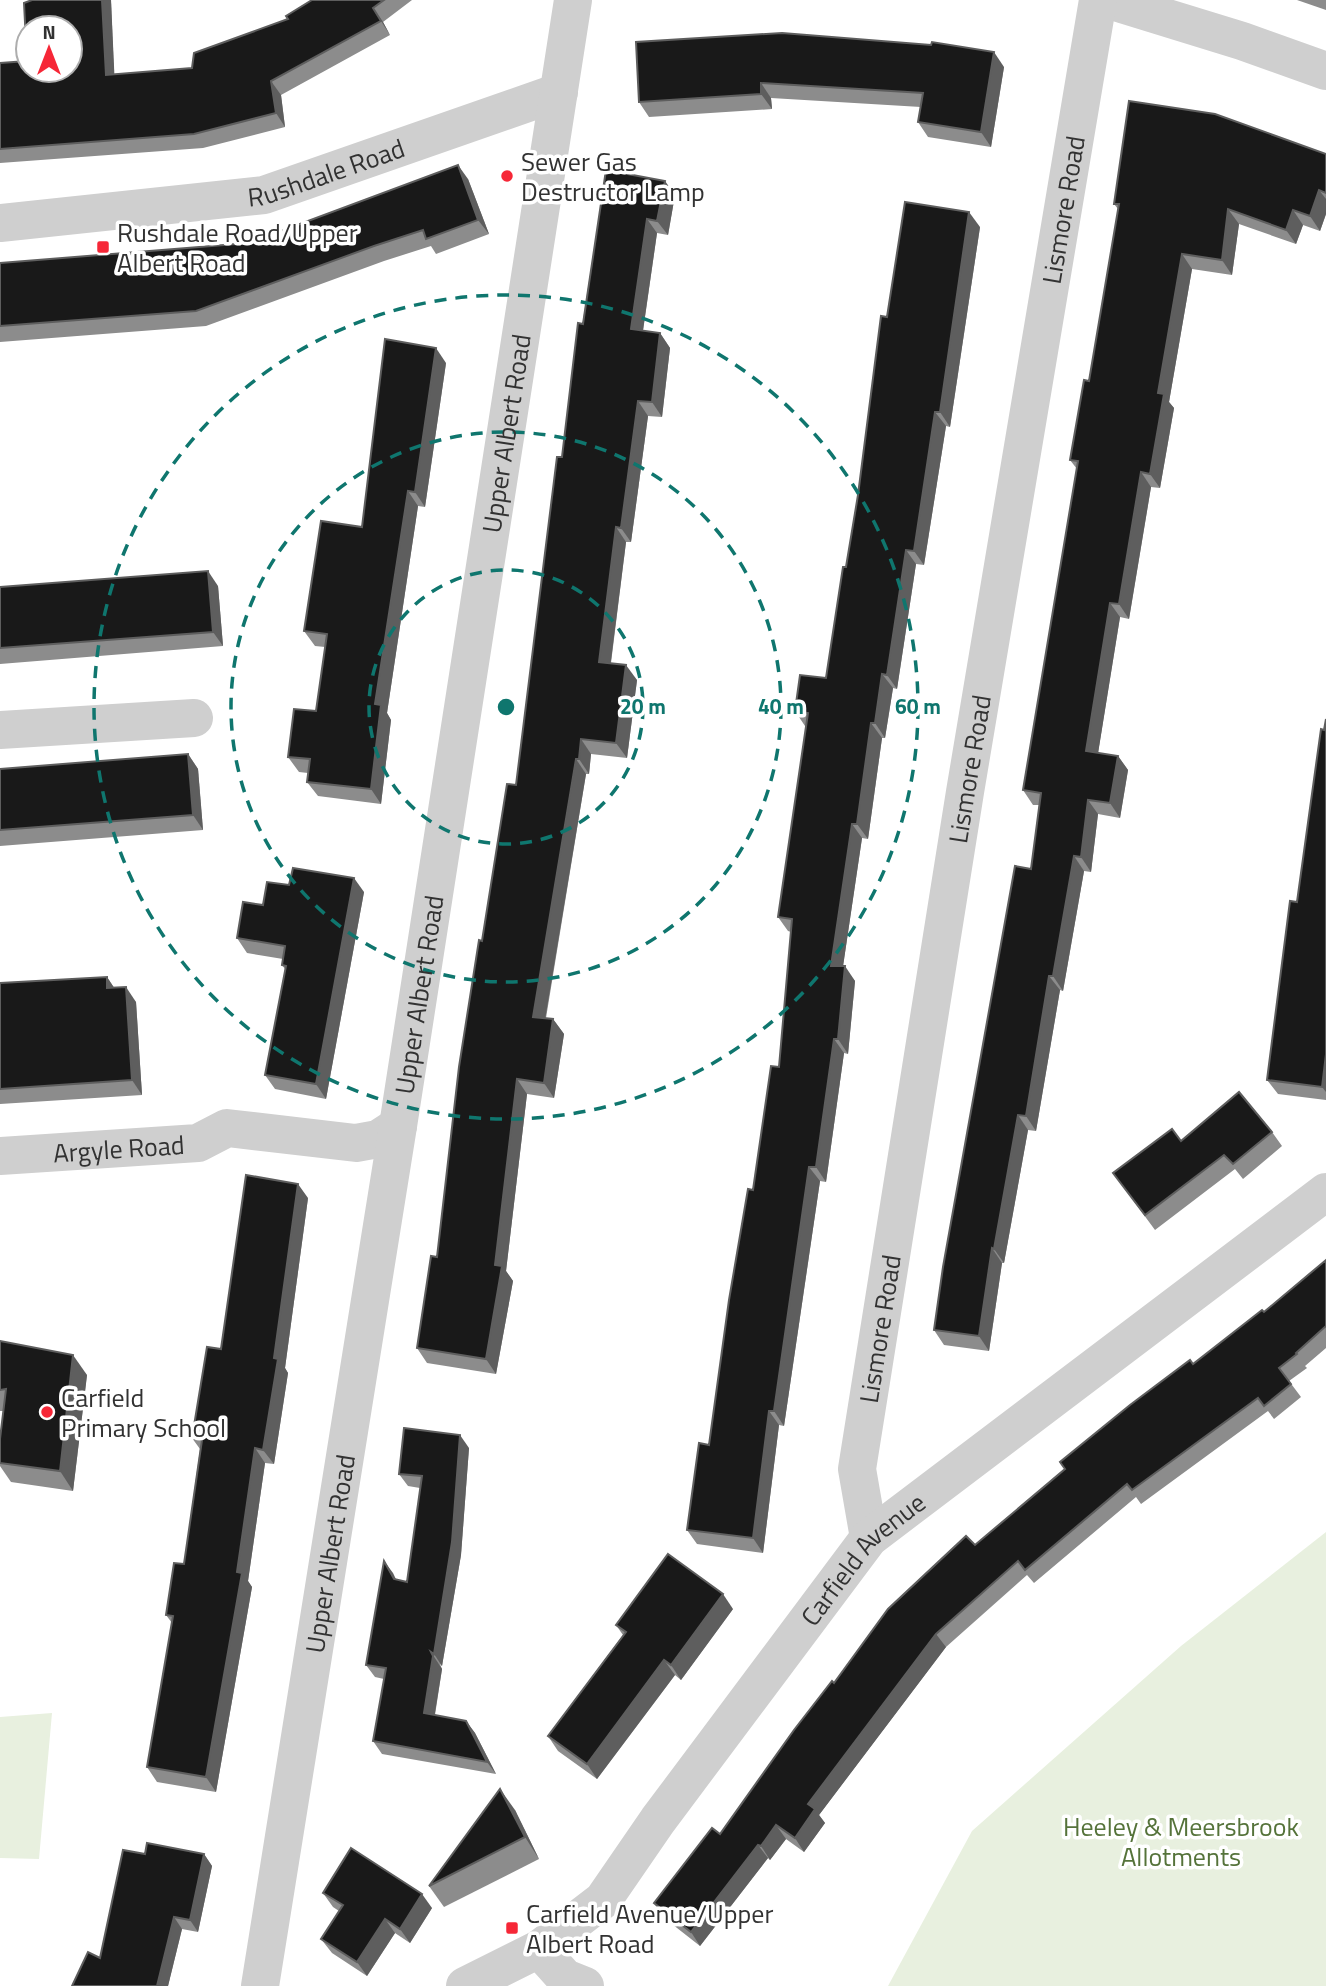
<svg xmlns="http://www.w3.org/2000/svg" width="1326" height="1986" viewBox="0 0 1326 1986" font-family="'Titillium Web',sans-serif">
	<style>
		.green { fill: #e8f0df }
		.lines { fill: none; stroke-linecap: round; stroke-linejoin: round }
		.minor { stroke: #cfcfcf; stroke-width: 38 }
		.wall { fill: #8c8c8c }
		.shaded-wall { fill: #5e5e5e }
		.building { fill: #191919; stroke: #5e5e5e; stroke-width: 2; fill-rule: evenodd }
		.ring { fill: none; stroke: #0f766e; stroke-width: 3.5; stroke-dasharray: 12 9 }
		.poi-dot { fill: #f62737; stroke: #fff; stroke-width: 2.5 }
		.labels { text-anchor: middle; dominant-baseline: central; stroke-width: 7; stroke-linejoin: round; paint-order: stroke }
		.poi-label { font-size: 26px; fill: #323232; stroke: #fff; text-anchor: start }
		.street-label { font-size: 26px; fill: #323232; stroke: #fff }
		.park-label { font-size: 26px; fill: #55733a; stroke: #fff }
		.centre { fill: #0f766e; stroke: #fff; stroke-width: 3.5 }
		.ring-label { font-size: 21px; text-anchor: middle; font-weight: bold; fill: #0f766e; stroke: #fff; stroke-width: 7; stroke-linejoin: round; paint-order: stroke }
	</style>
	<rect width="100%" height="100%" fill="#fff"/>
	<!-- green -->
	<g class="green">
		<path d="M1326 1532V1986H888L972 1831 1181 1646Z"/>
		<path d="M52 1713 39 1859 0 1858V1717Z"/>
	</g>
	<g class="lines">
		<!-- minor -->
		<g class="minor">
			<path d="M1109 0 1242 41 1326 71"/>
			<path id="s1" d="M0 223 264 195 559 92"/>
			<path d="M0 730 194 718"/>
			<path id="s2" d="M0 1156 198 1143 227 1128 356 1143 378 1139 398 1126"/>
			<path id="s3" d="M869 1538 857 1469 965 792 1098 0"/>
			<path d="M539 1949 565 1978 585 1986"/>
			<path id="s4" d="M260 1986 398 1126 573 0"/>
			<path id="s5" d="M465 1986 539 1949 603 1900 658 1820 869 1538 1326 1192"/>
		</g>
	</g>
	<!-- wall -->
	<g class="wall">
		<path d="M32 0H111L114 74 192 68 288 19 312 0H412L383 22 390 35 281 95 285 127 203 148 0 163V63L27 61Z"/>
		<path d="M1297 0H1326V10Z"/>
		<path d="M782 33 1004 67 991 147 928 137 918 122 921 107 771 98 772 109 649 117 639 102Z"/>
		<path d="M1326 154V214L1320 231 1303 225 1296 244 1239 224 1232 275 1192 269 1169 402 1174 408 1160 488 1151 487 1129 619 1120 617 1098 753 1118 756 1128 770 1120 818 1098 814 1091 872 1084 871 1063 991 1060 990 1036 1131 1028 1130 1004 1263H1002L989 1351 944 1345 934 1330 1031 869 1039 805H1033L1023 790 1077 469 1070 460 1089 381 1118 209 1114 204Z"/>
		<path d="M606 170 675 195 668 235 657 233 643 331 660 333 670 348 662 417 648 416 631 542H626L611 663 637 680 627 758 591 754 589 774H586L546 1018 553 1019 564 1034 554 1098 527 1094 506 1271 513 1281 496 1374 427 1363 417 1348 437 1257 482 941 516 785 562 457Z"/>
		<path d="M468 179 489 234 436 254 431 246 384 261 206 326 0 342V263L249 243Z"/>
		<path d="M980 227 950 427 946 426 924 565 916 564 897 689 893 688 885 738H882L868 839 862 838 843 966 855 981 848 1054 844 1053 826 1182 820 1181 784 1426 779 1425 763 1553 697 1544 687 1530 709 1445 753 1190 779 1067 791 932 788 931 778 917 806 726H805L795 711 826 678 846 567 887 317Z"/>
		<path d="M446 363 425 507 418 506 387 713 391 720 381 804 318 796 307 782 308 773 299 772 288 757 316 711 325 647 315 646 304 631 362 527Z"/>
		<path d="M218 586 223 646 0 664V587Z"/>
		<path d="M1326 719V1100L1278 1094 1267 1080 1297 902Z"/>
		<path d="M188 754 198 769 203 830 0 846V769Z"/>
		<path d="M289 885 364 892 326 1099 275 1089 265 1075 285 969 282 965 283 959 247 953 237 938 263 905Z"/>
		<path d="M107 977 114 988 136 1002 142 1095 0 1104V983Z"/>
		<path d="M1272 1132 1282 1146 1243 1179 1235 1169 1155 1230 1113 1173 1181 1141Z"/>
		<path d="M308 1198 285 1368 288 1373 274 1464 265 1463 248 1581 252 1587 216 1792 157 1782 147 1767 172 1623 166 1615 184 1564 200 1449 192 1438 221 1349Z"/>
		<path d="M1326 1260V1348L1305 1366 1307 1368 1289 1381 1301 1397 1274 1419 1268 1411 1141 1504 1136 1497 1034 1583 1027 1575 946 1647 819 1815 825 1823 804 1852 786 1839 770 1860 768 1858 700 1946 663 1917 654 1903 720 1834 834 1683 975 1545 1193 1364 1264 1312Z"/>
		<path d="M0 1341 87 1375 73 1491 11 1482 0 1466V1439L4 1411H0Z"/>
		<path d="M469 1448 461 1555 442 1666 440 1664 442 1669 435 1715 466 1721 475 1733 496 1774 382 1754 373 1741 384 1679 375 1677 366 1665 384 1561 396 1580 407 1582 420 1488 408 1486 399 1474Z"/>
		<path d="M733 1609 681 1680 675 1675 597 1779 558 1751 548 1736 623 1635 616 1625Z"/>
		<path d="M515 1810 539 1859 444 1907 429 1886Z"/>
		<path d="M145 1854H204L212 1866 198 1932 182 1929 168 1986H72L100 1958Z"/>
		<path d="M323 1893 432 1908 410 1943 395 1933 367 1976 332 1953 321 1939 339 1911 333 1907Z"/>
	</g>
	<!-- shaded-wall -->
	<g class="shaded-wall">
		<path d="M102 0H111L115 88 106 75Z"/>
		<path d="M373 8 383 22 390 35 381 21Z"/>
		<path d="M994 52 1004 67 991 147 981 132Z"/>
		<path d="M271 81 281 95 285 127 276 113Z"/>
		<path d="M761 83 771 98 772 109 761 94Z"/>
		<path d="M458 165 468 179 489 234 478 220Z"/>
		<path d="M665 181 675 195 668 235 657 221Z"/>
		<path d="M1319 190 1326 199V214L1320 231 1310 216Z"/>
		<path d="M1228 209 1239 224 1232 275 1222 260Z"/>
		<path d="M1293 210 1303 225 1296 244 1286 230Z"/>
		<path d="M969 212 980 227 950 427 940 412Z"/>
		<path d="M647 219 657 233 641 344 631 329Z"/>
		<path d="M1182 254 1192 269 1169 402 1174 408 1160 488 1150 474 1158 393Z"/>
		<path d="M660 333 670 348 662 417 652 402Z"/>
		<path d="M436 348 446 363 425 507 415 492Z"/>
		<path d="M638 401 648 416 631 542 621 528Z"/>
		<path d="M935 412 946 426 924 565 914 551Z"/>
		<path d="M1141 472 1151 487 1129 619 1119 604Z"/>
		<path d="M408 491 418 506 387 713 391 720 381 804 371 789 375 704Z"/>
		<path d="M616 527 626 542 609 676 599 662Z"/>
		<path d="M906 550 916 564 897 689 887 675Z"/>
		<path d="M208 571 218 586 223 646 213 632Z"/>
		<path d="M1110 603 1120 617 1096 766 1086 751Z"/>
		<path d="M626 665 637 680 627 758 616 743Z"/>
		<path d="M882 674 893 688 885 738 875 723Z"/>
		<path d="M871 723 882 738 868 839 857 824Z"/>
		<path d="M581 739 591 754 589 774 579 759Z"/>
		<path d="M188 754 198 769 203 830 193 815Z"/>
		<path d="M1118 756 1128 770 1120 818 1110 803Z"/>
		<path d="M576 759 586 774 543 1032 533 1017Z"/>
		<path d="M1088 800 1098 814 1091 872 1081 857Z"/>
		<path d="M852 824 862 838 841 980 831 966Z"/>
		<path d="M1074 856 1084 871 1063 991 1053 976Z"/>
		<path d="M354 878 364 892 326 1099 316 1084Z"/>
		<path d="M845 966 855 981 848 1054 838 1039Z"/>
		<path d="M1049 976 1060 990 1036 1131 1026 1116Z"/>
		<path d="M107 977 117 992 107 988Z"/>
		<path d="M126 987 136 1002 142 1095 132 1080Z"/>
		<path d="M553 1019 564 1034 554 1098 544 1083Z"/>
		<path d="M834 1039 844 1053 826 1182 816 1167Z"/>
		<path d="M1326 1054V1092L1322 1087Z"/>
		<path d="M517 1079 527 1094 506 1271 513 1281 496 1374 486 1359 495 1265Z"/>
		<path d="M1018 1115 1028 1130 1004 1263 994 1249Z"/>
		<path d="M809 1167 820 1181 784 1426 774 1411Z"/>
		<path d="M298 1184 308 1198 285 1368 288 1373 274 1464 263 1450 274 1358Z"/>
		<path d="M992 1248 1002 1263 989 1351 979 1336Z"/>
		<path d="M73 1355 87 1375 73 1491 60 1471Z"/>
		<path d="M769 1411 779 1425 763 1553 753 1538Z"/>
		<path d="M460 1435 469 1448 461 1555 442 1666 434 1654Z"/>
		<path d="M255 1448 265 1463 248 1581 252 1587 216 1792 206 1777Z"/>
		<path d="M384 1561 393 1573 402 1592 394 1579Z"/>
		<path d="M723 1594 733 1609 681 1680 671 1665Z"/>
		<path d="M936 1634 946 1647 819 1815 825 1823 804 1852 795 1838 808 1804Z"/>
		<path d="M431 1652 442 1669 433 1725 424 1713Z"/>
		<path d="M664 1660 675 1675 597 1779 587 1764Z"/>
		<path d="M466 1721 475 1733 496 1774 487 1762Z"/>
		<path d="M500 1789 515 1810 539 1859 525 1837Z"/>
		<path d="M776 1825 786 1839 770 1860 761 1846Z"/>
		<path d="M758 1845 768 1858 700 1946 691 1932Z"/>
		<path d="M204 1854 212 1866 198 1932 190 1920Z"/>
		<path d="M422 1894 432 1908 410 1943 400 1929Z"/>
		<path d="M174 1917 182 1929 168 1986H157Z"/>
		<path d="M385 1919 395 1933 367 1976 357 1962Z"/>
	</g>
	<!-- building -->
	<g class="building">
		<path d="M32 0H102L106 75 192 68 194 53 288 19 286 16 312 0H384L373 8 381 21 271 81 276 113 194 134 0 149V63L27 61 24 3ZM28 28H70V70H28Z"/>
		<path d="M782 33 931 45 932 42 994 52 981 132 918 122 923 93 761 83V94L639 102 636 42Z"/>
		<path d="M1129 101 1215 114 1326 154V193L1319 190 1310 216 1293 210 1286 230 1228 209 1222 260 1182 254 1158 393 1164 394 1150 474 1141 472 1119 604 1110 603 1086 751 1118 756 1110 803 1088 800 1081 857 1074 856 1053 976H1049L1026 1116 1018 1115 994 1249 992 1248 979 1336 934 1330 943 1267 1015 866 1031 869 1041 793 1023 790 1078 461 1070 460 1084 380 1089 381 1119 204H1114Z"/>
		<path d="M458 165 478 220 426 239 423 230 374 246 196 311 0 326V263L249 243Z"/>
		<path d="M606 170 665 181 657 221 647 219 631 329 660 333 652 402 638 401 621 528 616 527 599 662 626 665 616 743 581 739 579 759H576L533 1017 553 1019 544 1083 517 1079 495 1265 502 1266 486 1359 417 1348 431 1256 437 1257 459 1067 479 940 482 941 507 784 516 785 557 457H562L578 323 583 324Z"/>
		<path d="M905 202 969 212 940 412H935L914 551 906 550 887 675 882 674 875 723H871L857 824H852L831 966H845L838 1039H834L816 1167H809L774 1411H769L753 1538 687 1530 699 1443 709 1445 729 1300 748 1189 753 1190 771 1066 779 1067 792 919 778 917 808 713 795 711 800 675 826 678 843 567H846L858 495 881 316 887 317Z"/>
		<path d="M385 339 436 348 415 492 408 491 375 704 381 705 371 789 307 782 310 759 288 757 294 709 316 711 327 634 304 631 321 521 362 527Z"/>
		<path d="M208 571 213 632 0 648V587Z"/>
		<path d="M1326 719V1054L1322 1087 1267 1080 1290 901 1297 902 1321 729 1324 730Z"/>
		<path d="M188 754 193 815 0 830V769Z"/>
		<path d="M293 868 354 878 316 1084 265 1075 286 966 282 965 285 946 237 938 243 902 263 905 267 882 289 885Z"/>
		<path d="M107 977V988L126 987 132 1080 0 1089V983Z"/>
		<path d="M1239 1092 1272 1132 1233 1164 1224 1155 1145 1215 1113 1173 1172 1129 1181 1141Z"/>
		<path d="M246 1175 298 1184 274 1358 278 1359 263 1450 255 1448 237 1572 242 1573 206 1777 147 1767 173 1616 166 1615 174 1563 184 1564 202 1440 192 1438 207 1347 221 1349Z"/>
		<path d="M1326 1260V1326L1296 1353 1297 1354 1279 1368 1291 1384 1264 1406 1258 1398 1132 1490 1127 1484 1025 1570 1018 1561 936 1634 808 1804 815 1809 795 1838 776 1825 761 1846 758 1845 691 1932 654 1903 712 1828 720 1834 794 1730 832 1681 834 1683 888 1609 966 1536 975 1545 1065 1469 1060 1462 1130 1405 1190 1360 1193 1364 1262 1310 1264 1312Z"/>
		<path d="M0 1341 73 1355 60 1471 0 1463V1439L6 1389 0 1390Z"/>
		<path d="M404 1428 460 1435 452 1542 434 1654 431 1652 433 1656 424 1713 466 1721 487 1762 373 1741 386 1668 366 1665 384 1561 394 1579 407 1582 422 1476 399 1474Z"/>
		<path d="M668 1554 723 1594 671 1665 664 1660 587 1764 548 1736 626 1632 616 1625Z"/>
		<path d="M500 1789 525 1837 429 1886Z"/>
		<path d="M147 1843 204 1854 190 1920 174 1917 157 1986H72L88 1952 100 1958 123 1850 145 1854Z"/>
		<path d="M351 1848 422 1894 400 1929 385 1919 357 1962 321 1939 343 1905 323 1893Z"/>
	</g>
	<!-- distance rings -->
	<g class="ring">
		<circle cx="506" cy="707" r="137"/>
		<circle cx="506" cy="707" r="275"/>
		<circle cx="506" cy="707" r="412"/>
	</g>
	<!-- markers -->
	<g class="poi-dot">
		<circle cx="507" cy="176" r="7"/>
		<rect x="96" y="240" width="14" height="14" rx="3.5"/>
		<circle cx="47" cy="1412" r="7"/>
		<rect x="505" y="1921" width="14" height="14" rx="3.5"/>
	</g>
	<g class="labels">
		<!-- poi labels -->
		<g class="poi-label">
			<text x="521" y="161">Sewer Gas<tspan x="521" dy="30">Destructor Lamp</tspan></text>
			<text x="117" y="232">Rushdale Road/Upper<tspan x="117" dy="30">Albert Road</tspan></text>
			<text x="61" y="1397">Carfield<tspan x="61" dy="30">Primary School</tspan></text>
			<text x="526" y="1913">Carfield Avenue/Upper<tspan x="526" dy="30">Albert Road</tspan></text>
		</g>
		<!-- street labels -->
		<g class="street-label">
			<text stroke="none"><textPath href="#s1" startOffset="331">Rushdale Road</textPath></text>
			<text stroke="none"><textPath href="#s3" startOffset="1346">Lismore Road</textPath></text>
			<text stroke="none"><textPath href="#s4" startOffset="1572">Upper Albert Road</textPath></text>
			<text stroke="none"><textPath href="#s3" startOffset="779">Lismore Road</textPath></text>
			<text stroke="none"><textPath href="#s4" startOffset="1004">Upper Albert Road</textPath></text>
			<text stroke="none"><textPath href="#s2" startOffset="119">Argyle Road</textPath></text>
			<text stroke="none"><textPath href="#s3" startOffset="212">Lismore Road</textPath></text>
			<text stroke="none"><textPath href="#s4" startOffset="438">Upper Albert Road</textPath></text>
			<text stroke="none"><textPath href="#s5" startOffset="593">Carfield Avenue</textPath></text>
		</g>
		<!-- park labels -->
		<g class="park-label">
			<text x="1181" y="1826">Heeley &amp; Meersbrook<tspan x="1181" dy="30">Allotments</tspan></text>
		</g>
	</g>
	<circle cx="506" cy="707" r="10" class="centre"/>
	<g class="ring-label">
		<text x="643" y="714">20 m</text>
		<text x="781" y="714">40 m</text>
		<text x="918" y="714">60 m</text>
	</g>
	<!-- north arrow -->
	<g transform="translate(49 49)"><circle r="33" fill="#ffffff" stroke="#adadad" stroke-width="2"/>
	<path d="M0-5L12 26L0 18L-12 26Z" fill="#f62737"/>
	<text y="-10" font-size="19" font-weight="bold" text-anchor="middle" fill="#323232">N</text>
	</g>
</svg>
